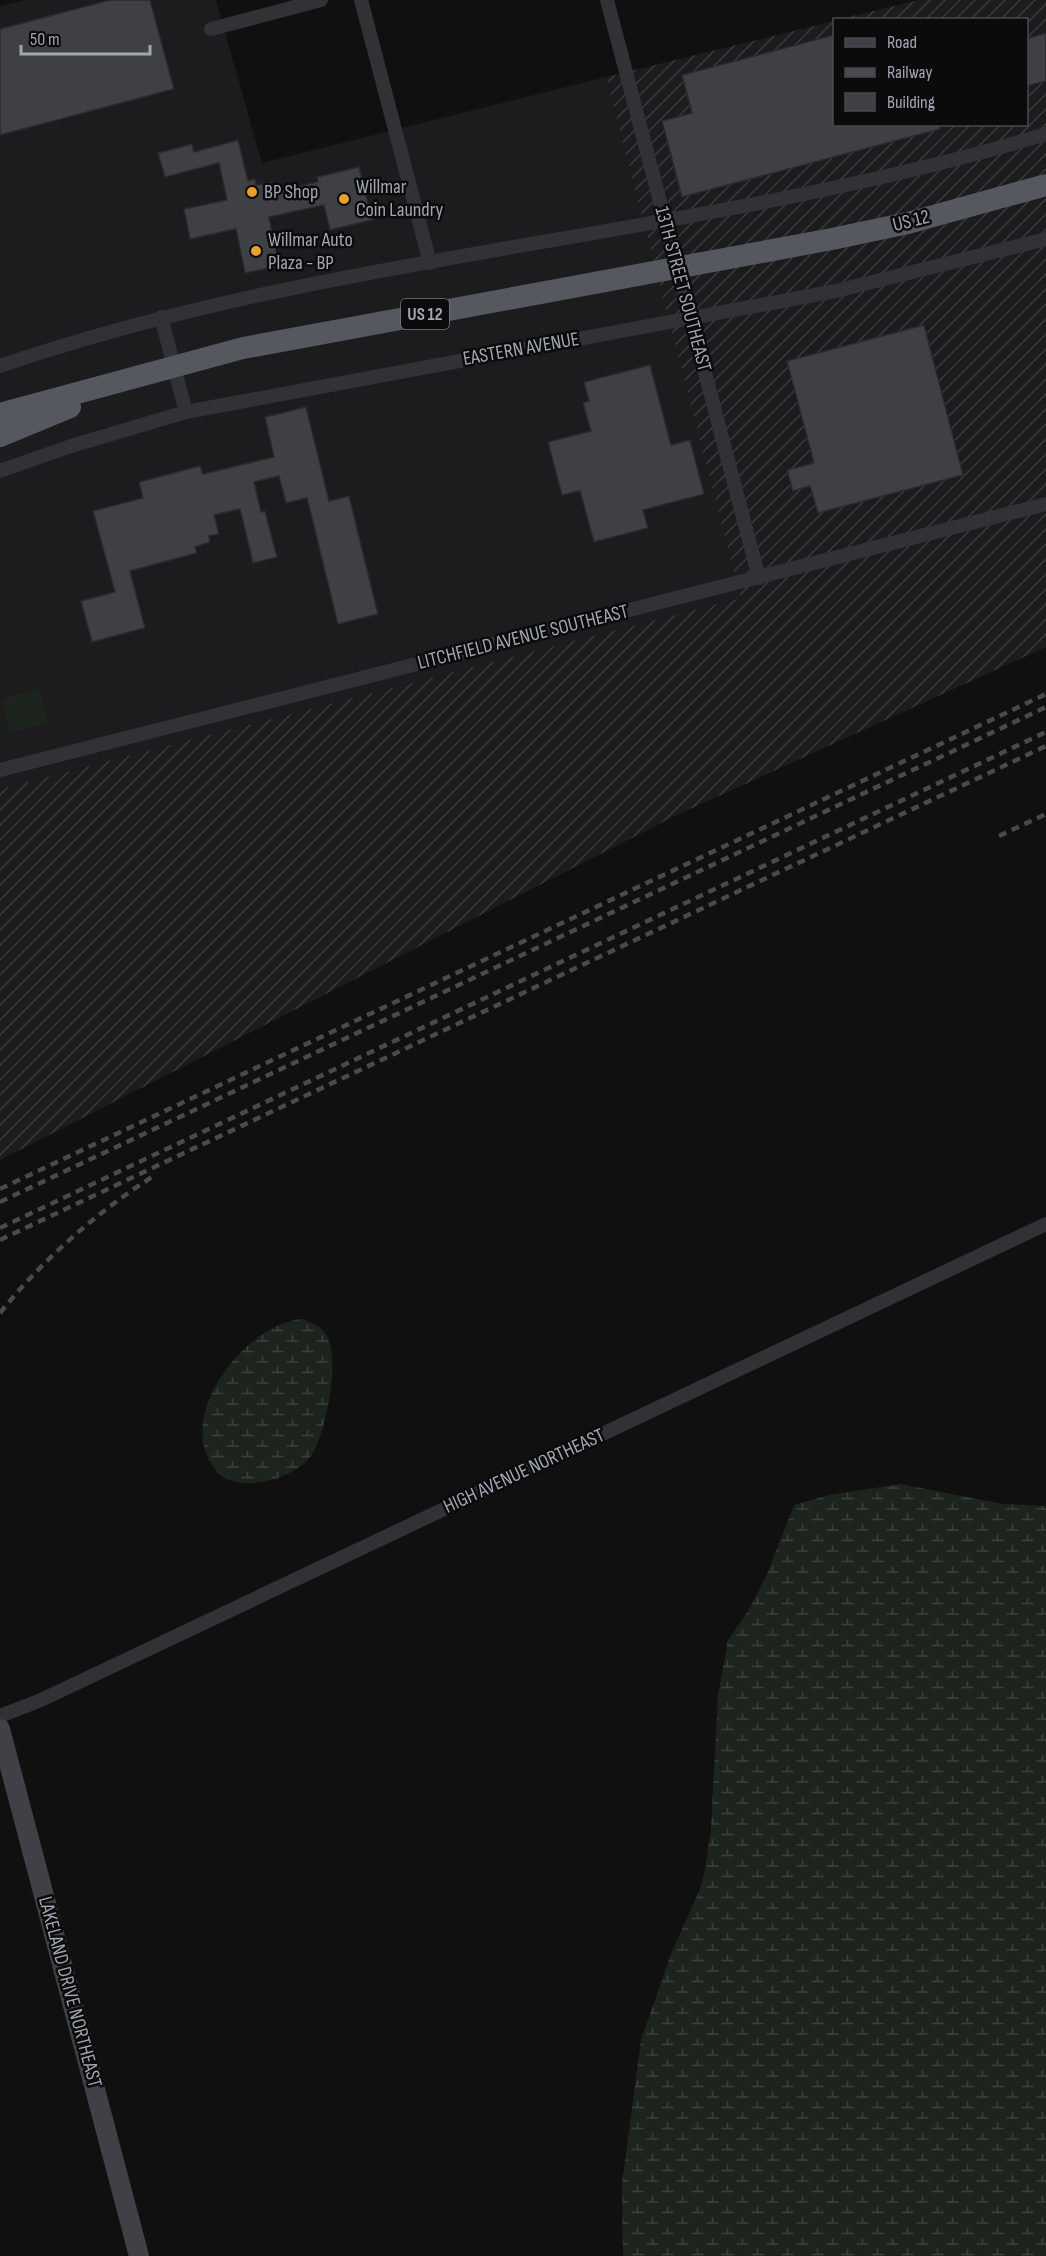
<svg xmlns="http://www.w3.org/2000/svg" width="1046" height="2256" viewBox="0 0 1046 2256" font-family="'Sofia Sans Condensed',sans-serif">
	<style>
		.built { fill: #1c1c1e }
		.industrial { fill: url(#industrial-furrows) }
		.wetland { fill: url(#wetland-marsh) }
		.park { fill: #1c241d }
		.building { fill: #3f4044; stroke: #2a2a2d; stroke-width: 1.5 }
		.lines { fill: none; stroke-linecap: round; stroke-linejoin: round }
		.minor { stroke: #313236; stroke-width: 14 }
		.secondary { stroke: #3f4146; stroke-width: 20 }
		.trunk { stroke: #55585e; stroke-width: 22 }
		.rail { stroke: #484a4f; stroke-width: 4.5; stroke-dasharray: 8 6; stroke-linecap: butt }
		.poi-dot { fill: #ea9f2f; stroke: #0b0b0c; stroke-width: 2 }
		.labels { text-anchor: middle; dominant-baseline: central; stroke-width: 5; stroke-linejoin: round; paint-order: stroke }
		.shield { fill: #0b0b0c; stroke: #747880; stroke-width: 1.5 }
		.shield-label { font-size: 18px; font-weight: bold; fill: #a1a7b2 }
		.poi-label { font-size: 20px; fill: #a1a7b2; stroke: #0b0b0c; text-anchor: start }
		.street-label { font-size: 20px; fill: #a1a7b2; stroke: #0b0b0c }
	</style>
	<defs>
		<pattern id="industrial-furrows" width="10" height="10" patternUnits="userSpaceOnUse" patternTransform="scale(1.5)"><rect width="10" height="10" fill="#1c1c1e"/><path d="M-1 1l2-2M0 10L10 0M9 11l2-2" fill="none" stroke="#3a3a3c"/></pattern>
		<pattern id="wetland-marsh" width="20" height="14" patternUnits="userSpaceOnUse" patternTransform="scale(1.5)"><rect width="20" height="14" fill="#1c241d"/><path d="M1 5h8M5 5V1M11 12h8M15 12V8" fill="none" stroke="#3a413b"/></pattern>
	</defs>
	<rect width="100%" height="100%" fill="#101011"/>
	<!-- built -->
	<path class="built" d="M26 0H216L262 163 606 77 742 598 0 789V6Z"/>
	<!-- industrial -->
	<path class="industrial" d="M919 0H1046V647L677 815 0 1160V789L741 598 606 77 834 21V124H1026V20L840 19Z"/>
	<!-- wetland -->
	<g class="wetland">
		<path d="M302 1319C310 1322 319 1325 325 1333 342 1355 326 1434 311 1456 295 1479 238 1495 217 1472 171 1419 244 1324 302 1319Z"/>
		<path d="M900 1484 1003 1504 1046 1506V2256H623L622 2184 641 2040 671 1954 700 1889 705 1870 711 1828 718 1695 728 1640 748 1611 765 1579 794 1505 829 1495Z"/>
	</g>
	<!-- park -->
	<path class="park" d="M39 689 48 723 10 733 1 699Z"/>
	<!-- building -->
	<g class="building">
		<path d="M110 0H150L174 89 0 135V29Z"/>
		<path d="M1046 33V81L1026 86V39Z"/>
		<path d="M834 35V124H939L940 129 682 197 662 121 692 113 682 75Z"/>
		<path d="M238 140 248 181 255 179 256 185 271 182 282 190 318 182 317 177 359 167 372 220 330 230 324 205 269 217 279 266 245 273 236 229 190 239 184 209 227 200 219 163 165 177 158 153 192 144 194 152Z"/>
		<path d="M924 325 963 475 818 513 810 486 793 491 787 470 814 463 787 361Z"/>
		<path d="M650 365 671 445 690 440 704 494 643 510 648 528 594 542 580 491 562 495 548 442 591 431 583 403 589 401 584 382Z"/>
		<path d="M306 407 329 501 349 496 378 614 338 624 307 498 286 503 279 476 254 482 261 512 265 511 277 557 253 563 240 509 214 515 219 534 209 536 210 542 195 547 197 553 130 571 145 628 92 642 81 601 115 592 93 511 143 498 139 482 200 466 203 474 274 457 265 417Z"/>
	</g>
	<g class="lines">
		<!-- minor -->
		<g class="minor">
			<path d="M361 0 430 263"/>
			<path d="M607 0 759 578"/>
			<path d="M211 29 321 0"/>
			<path d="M161 317 186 412"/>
			<path d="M0 366C339 250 703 238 1046 134"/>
			<path d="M0 471 71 446 186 412 836 291 1046 239"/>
			<path d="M0 770 1046 504"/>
			<path d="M0 1716 41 1700 1046 1224"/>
		</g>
		<!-- secondary -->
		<path class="secondary" d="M0 1729 139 2256"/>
		<!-- trunk -->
		<g class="trunk">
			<path d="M0 414 243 348 832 239 908 223 1046 185"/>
			<path d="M0 436 70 407"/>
		</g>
		<!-- rail -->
		<g class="rail">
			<path d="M999 836 1046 814"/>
			<path d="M0 1189 1046 694"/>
			<path d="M0 1202 1046 707"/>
			<path d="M0 1228 1046 732"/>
			<path d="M0 1240 1046 746"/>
			<path d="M0 1313C43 1259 97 1212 155 1175"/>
		</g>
	</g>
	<!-- markers -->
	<g class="poi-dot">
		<circle cx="252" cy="192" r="6"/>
		<circle cx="344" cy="199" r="6"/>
		<circle cx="256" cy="251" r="6"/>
	</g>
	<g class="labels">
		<!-- shield labels -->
		<rect class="shield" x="401" y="299" width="48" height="30" rx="4.5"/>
		<g class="shield-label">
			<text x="425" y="314">US 12</text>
		</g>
		<!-- poi labels -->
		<g class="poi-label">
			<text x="356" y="187">Willmar<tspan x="356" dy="23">Coin Laundry</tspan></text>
			<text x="264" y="192">BP Shop</text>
			<text x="268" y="240">Willmar Auto<tspan x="268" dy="23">Plaza - BP</tspan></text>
		</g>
		<!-- street labels -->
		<g class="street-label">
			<text transform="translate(911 221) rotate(-14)">US 12</text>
			<text transform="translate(683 289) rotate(75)">13TH STREET SOUTHEAST</text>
			<text transform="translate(521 349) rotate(-10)">EASTERN AVENUE</text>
			<text transform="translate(523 637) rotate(-14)">LITCHFIELD AVENUE SOUTHEAST</text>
			<text transform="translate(524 1471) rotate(-25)">HIGH AVENUE NORTHEAST</text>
			<text transform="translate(70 1992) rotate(75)">LAKELAND DRIVE NORTHEAST</text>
		</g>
	</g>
	<!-- legend -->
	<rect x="833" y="18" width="195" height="108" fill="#0b0b0c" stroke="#47494e" stroke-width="1.5"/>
	<rect x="845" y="38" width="30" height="9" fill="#3f4146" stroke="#47494e" stroke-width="1.5"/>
	<text x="887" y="48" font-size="18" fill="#a1a7b2">Road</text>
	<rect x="845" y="68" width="30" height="9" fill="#484a4f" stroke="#47494e" stroke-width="1.5"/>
	<text x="887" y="78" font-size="18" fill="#a1a7b2">Railway</text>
	<rect x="845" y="93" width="30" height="18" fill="#3f4044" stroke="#47494e" stroke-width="1.5"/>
	<text x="887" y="108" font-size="18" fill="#a1a7b2">Building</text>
	<!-- scale -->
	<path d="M21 45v9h129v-9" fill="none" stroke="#a1a7b2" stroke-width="3"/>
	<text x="30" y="45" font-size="18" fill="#a1a7b2" stroke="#0b0b0c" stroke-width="4.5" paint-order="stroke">50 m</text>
</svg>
